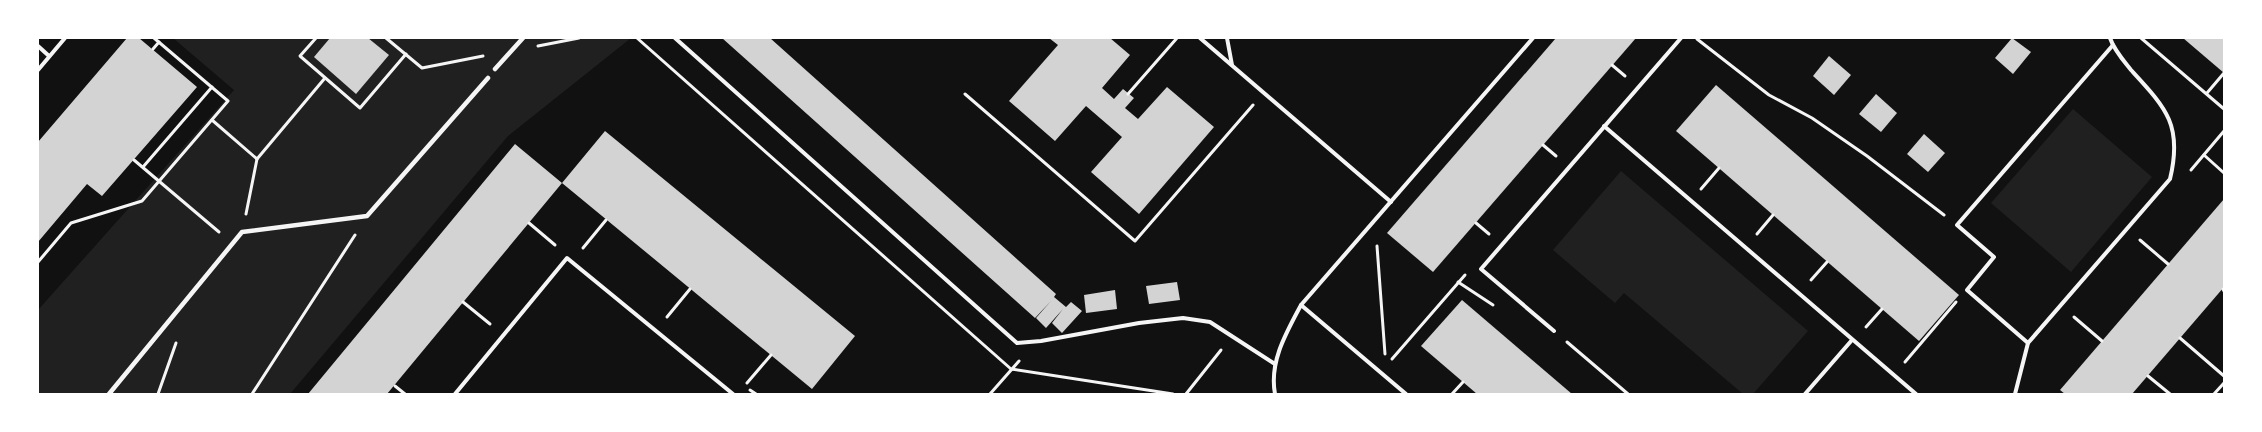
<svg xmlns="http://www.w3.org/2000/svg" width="2262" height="432" viewBox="0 0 2262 432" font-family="Commissioner,sans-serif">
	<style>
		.green { fill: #202020 }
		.building { fill: #d3d3d3 }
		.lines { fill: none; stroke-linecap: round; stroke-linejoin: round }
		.path { stroke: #f5f5f5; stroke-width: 3 }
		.service { stroke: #f5f5f5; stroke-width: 4 }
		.pedestrian { stroke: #f5f5f5; stroke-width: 4.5 }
	</style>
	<rect width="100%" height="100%" fill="#111"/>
	<!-- green -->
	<g class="green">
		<path d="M173 38H631L508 136 290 394H38V310L234 90Z"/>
		<path d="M2073 109 2152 177 2071 272 1991 203Z"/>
		<path d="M1621 171 1808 331 1753 394H1743L1624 293 1615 303 1553 250Z"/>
	</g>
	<!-- building -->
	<g class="building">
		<path d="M127 38H139L197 87 102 196 87 184 38 242V142Z"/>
		<path d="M330 38H368L389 55 356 94 314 57Z"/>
		<path d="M722 38H770L1056 294 1054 297 1066 307 1071 302 1082 311 1062 333 1052 323 1063 309 1046 328 1036 318 1051 301 1035 318Z"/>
		<path d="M1049 38H1110L1130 55 1102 88 1114 99 1123 89 1134 98 1125 108 1138 119 1167 87 1214 127 1139 214 1091 172 1122 137 1086 106 1055 141 1009 101 1058 45Z"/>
		<path d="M1556 38H1636L1433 272 1387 233Z"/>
		<path d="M2012 38 2031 52 2013 74 1995 58Z"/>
		<path d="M2183 38H2224V73Z"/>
		<path d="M1829 56 1851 75 1834 95 1813 76Z"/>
		<path d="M1716 85 1959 295 1919 341 1676 131Z"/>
		<path d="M1876 94 1897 113 1881 132 1859 114Z"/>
		<path d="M605 131 855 336 812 389 562 183 387 394H308L515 144 562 183Z"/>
		<path d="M1924 134 1945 153 1928 172 1907 154Z"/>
		<path d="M2224 199V287L2132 394H2065L2060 390Z"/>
		<path d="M1177 282 1180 300 1149 304 1146 286Z"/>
		<path d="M1115 290 1117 309 1086 313 1084 295Z"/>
		<path d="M1462 300 1572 394H1477L1421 346Z"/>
	</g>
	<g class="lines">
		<!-- path -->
		<g class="path">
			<path d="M316 38 300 56 360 108 406 54"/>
			<path d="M386 38 422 68 483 56"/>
			<path d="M637 38 1011 369 1173 394"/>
			<path d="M2141 38 2224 109"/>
			<path d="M1697 39 1769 95 1812 118 1867 156 1944 215"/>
			<path d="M538 46 579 38"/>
			<path d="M153 49 159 42"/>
			<path d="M1612 65 1625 76"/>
			<path d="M2207 93 2224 73"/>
			<path d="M965 94 1135 241 1253 105"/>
			<path d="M1128 94 1177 38"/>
			<path d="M212 120 257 159"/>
			<path d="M1543 145 1556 156"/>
			<path d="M2204 155 2224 173"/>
			<path d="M134 160 219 232"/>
			<path d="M143 167 212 87"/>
			<path d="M2191 170 2224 131"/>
			<path d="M1701 189 1719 168"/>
			<path d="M246 214 257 159 325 78"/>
			<path d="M529 223 555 245"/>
			<path d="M1476 223 1489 234"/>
			<path d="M1757 234 1773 215"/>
			<path d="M2140 240 2168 264"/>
			<path d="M1377 246 1385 354"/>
			<path d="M583 248 606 220"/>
			<path d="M38 262 71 223 142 201 228 101 154 38"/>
			<path d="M1811 280 1827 262"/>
			<path d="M1458 282 1493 305"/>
			<path d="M2223 289 2224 291"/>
			<path d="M463 302 490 324"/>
			<path d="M667 317 690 289"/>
			<path d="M2074 317 2102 341"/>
			<path d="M1866 327 1882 309"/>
			<path d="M2180 338 2224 376"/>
			<path d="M1567 342 1628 394"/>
			<path d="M1392 359 1465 275"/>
			<path d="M1905 362 1956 302"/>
			<path d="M2148 376 2170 394"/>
			<path d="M747 383 771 355"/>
			<path d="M395 386 405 394"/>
			<path d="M750 390 756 394"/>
			<path d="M158 394 176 343"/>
			<path d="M252 394 355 235"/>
			<path d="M990 394 1019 361"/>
			<path d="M1186 394 1221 350"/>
			<path d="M1452 394 1463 382"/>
			<path d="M2214 394 2224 383"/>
		</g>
		<!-- service -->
		<g class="service">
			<path d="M675 38 1017 343 1041 341 1139 323 1183 318 1210 322 1275 364"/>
			<path d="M1200 38 1391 202"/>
			<path d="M1227 38 1232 65"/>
			<path d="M38 46 49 56"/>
			<path d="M38 70 65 38"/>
			<path d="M1604 126 1916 394"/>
			<path d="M1301 305 1406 394"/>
			<path d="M1554 331 1481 269 1681 38"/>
			<path d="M2028 343 1967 290 1994 257 1957 225 2113 45"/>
			<path d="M455 394 567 258 733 394"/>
			<path d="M1275 394C1269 362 1286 333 1301 305L1533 38"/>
			<path d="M1805 394 1852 340"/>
			<path d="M2015 394 2028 343 2170 179C2183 125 2166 108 2131 70 2123 60 2114 50 2110 38"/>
		</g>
		<!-- pedestrian -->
		<g class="pedestrian">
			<path d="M495 69 523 38"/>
			<path d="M109 394 242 232 367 216 488 78"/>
		</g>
	</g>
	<!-- border -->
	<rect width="2262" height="432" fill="none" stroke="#ffffff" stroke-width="78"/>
</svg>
